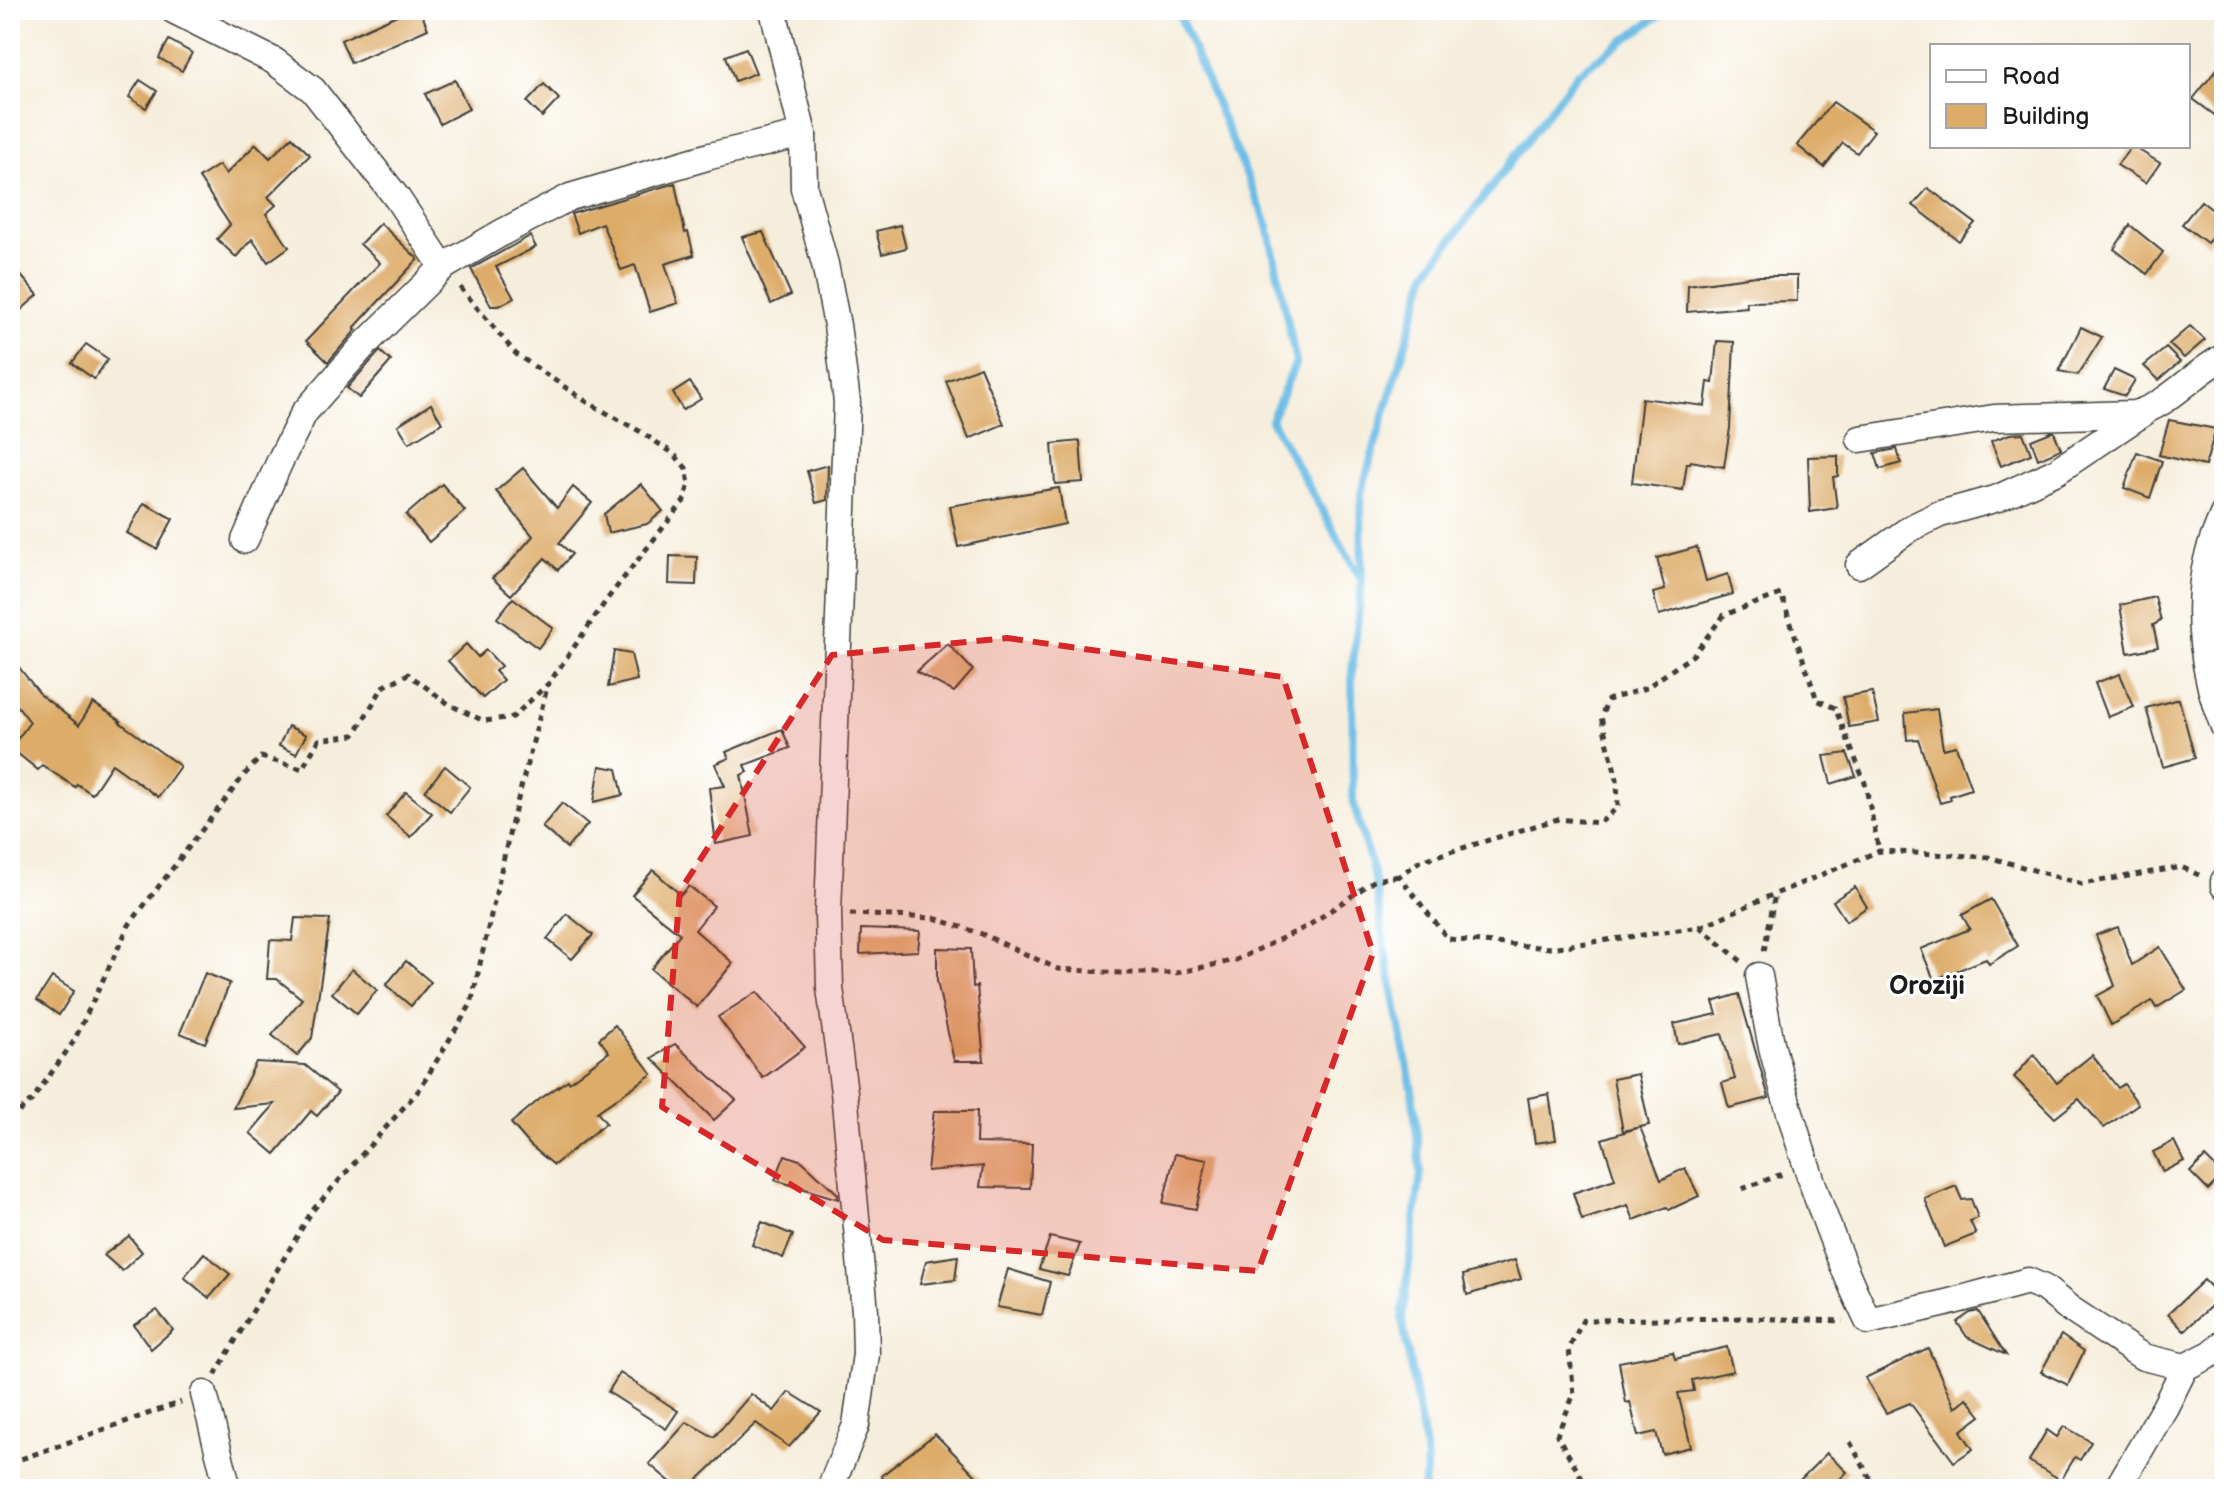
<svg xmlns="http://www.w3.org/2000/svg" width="2234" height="1499" viewBox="0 0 2234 1499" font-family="'Balsamiq Sans',sans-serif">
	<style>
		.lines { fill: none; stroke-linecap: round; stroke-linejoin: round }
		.stream { stroke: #69bbe5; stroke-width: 8 }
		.building { fill: #ddac69 }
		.minor-casing { stroke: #3d3c39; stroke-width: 29 }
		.path { stroke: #3d3c39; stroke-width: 5; stroke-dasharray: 6 6; stroke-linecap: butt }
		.minor { stroke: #fff; stroke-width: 26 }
		.marked { fill: #d62828; fill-opacity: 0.2; stroke: #d62828; stroke-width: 6; stroke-dasharray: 16 10; stroke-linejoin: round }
		.labels { text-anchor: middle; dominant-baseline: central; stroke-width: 6; stroke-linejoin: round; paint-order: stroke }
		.quarter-label { font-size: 26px; font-weight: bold; fill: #1c1c1c; stroke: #fff }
	</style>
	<rect width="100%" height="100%" fill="#fff"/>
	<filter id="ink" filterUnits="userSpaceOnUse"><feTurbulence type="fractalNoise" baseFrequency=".0125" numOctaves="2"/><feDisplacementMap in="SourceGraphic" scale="16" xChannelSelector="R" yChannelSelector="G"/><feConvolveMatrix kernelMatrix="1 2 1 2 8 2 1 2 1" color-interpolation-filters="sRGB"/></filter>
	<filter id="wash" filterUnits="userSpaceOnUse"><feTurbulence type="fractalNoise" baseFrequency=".006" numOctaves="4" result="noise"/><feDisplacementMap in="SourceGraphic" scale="32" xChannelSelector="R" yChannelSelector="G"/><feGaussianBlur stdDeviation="1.8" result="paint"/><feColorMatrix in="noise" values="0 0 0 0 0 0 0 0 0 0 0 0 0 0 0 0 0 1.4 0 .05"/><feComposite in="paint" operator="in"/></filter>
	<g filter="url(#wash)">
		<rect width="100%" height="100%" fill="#f6eedc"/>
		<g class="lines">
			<!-- stream -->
			<g class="stream">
				<path d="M1177 10 1268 226 1296 362 1271 420 1362 581 1352 672 1353 801 1375 880 1384 946 1412 1089 1421 1172 1402 1319 1427 1459 1424 1489"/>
				<path d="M1362 579 1361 493 1427 272 1578 73 1667 10"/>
			</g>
		</g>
		<g id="blocks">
			<!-- building -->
			<g class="building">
				<path d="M408 10H420L428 29 351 63 341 40Z"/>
				<path d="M169 40 192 53 182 71 159 58Z"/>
				<path d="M746 48 756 73 735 81 726 56Z"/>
				<path d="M2224 60V122L2193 99Z"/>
				<path d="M140 80 157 91 146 108 129 97Z"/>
				<path d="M455 80 469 109 440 124 425 94Z"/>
				<path d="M544 84 559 99 542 117 527 102Z"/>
				<path d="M1833 102 1874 131 1857 153 1843 143 1824 167 1797 145Z"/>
				<path d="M292 137 310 155 268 197 276 205 266 214 289 247 268 262 252 239 236 257 217 239 230 225 199 178 219 165 226 174 256 144 270 158Z"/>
				<path d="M2132 146 2160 163 2146 183 2117 165Z"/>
				<path d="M675 183 685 233 688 232 694 255 665 264 678 303 650 312 635 265 621 270 602 223 578 233 571 214Z"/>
				<path d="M1928 188 1975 223 1959 241 1913 205Z"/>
				<path d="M2201 201 2224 219V224L2207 243 2182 224Z"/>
				<path d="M380 223 418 259 354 328 356 330 328 362 306 341 380 263 360 244Z"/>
				<path d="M900 225 906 248 882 254 876 231Z"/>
				<path d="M2130 225 2163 252 2147 274 2114 249Z"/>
				<path d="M763 232 791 295 771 304 742 237Z"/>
				<path d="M530 236 536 247 496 267 514 298 499 306H491L471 269Z"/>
				<path d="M10 263 38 295 10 320Z"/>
				<path d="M1756 276H1797V301L1746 302 1747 307 1687 312 1688 285Z"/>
				<path d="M2190 326 2205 340 2184 358 2169 344Z"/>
				<path d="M2081 327 2102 337 2078 375 2059 371Z"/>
				<path d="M1717 341 1734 342 1730 428 1724 467 1691 461 1690 463H1687L1683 490 1632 483 1642 398 1705 406 1708 382 1713 383Z"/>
				<path d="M86 344 108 359 94 379 72 363Z"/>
				<path d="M2166 348 2180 362 2159 380 2144 366Z"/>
				<path d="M380 351 391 361 359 398 347 388Z"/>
				<path d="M980 367 1004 424 969 439 946 381Z"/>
				<path d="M2114 370 2135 380 2125 396 2104 389Z"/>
				<path d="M690 382 701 399 683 410 673 393Z"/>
				<path d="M431 404 442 423 409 443 398 425Z"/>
				<path d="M2169 420 2216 429 2205 466 2159 455Z"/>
				<path d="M2051 432H2054L2061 449 2038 459 2031 440Z"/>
				<path d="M2023 433 2031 454 2001 466 1991 441 2010 434Z"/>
				<path d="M1080 441 1083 482 1055 484 1052 444Z"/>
				<path d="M1897 449 1901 463 1880 469 1875 453Z"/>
				<path d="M2137 452 2162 461 2150 498 2124 488Z"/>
				<path d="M1838 456V476L1833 477 1837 508 1810 512 1808 457Z"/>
				<path d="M828 465 827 500 816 503 807 471Z"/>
				<path d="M523 468 557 508 573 487 592 503 559 543 572 554 558 570 545 558 511 595 492 578 507 566 533 536 496 491Z"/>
				<path d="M442 484 465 511 429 542 406 515Z"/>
				<path d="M641 484 663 511 647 524 608 533 604 514Z"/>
				<path d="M1059 488 1065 524 958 547 950 506Z"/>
				<path d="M144 503 173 519 157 549 127 533Z"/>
				<path d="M1697 547 1706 581 1728 574 1733 594 1659 615 1653 593 1665 590 1657 558Z"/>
				<path d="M670 556 697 557 696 585 669 584Z"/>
				<path d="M2155 597 2161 621 2153 625 2158 647 2128 653 2120 605Z"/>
				<path d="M513 598 553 628 538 648 497 618Z"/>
				<path d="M466 644 478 657 486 650 501 666 495 671 503 680 483 698 448 661Z"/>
				<path d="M948 644 973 670 954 692 916 672Z"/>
				<path d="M614 651 631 654 637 680 608 687Z"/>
				<path d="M10 656 41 695 79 725 93 703 121 721 119 722 180 766 158 797 112 764 92 794 77 784 75 787 42 765 38 770 11 748 30 722 10 696Z"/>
				<path d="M2120 674 2134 707 2108 717 2095 683Z"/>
				<path d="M1872 692 1879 722 1849 727 1843 697Z"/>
				<path d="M2179 699 2195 758 2163 767 2146 708Z"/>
				<path d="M1937 709 1943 749 1956 746 1971 789 1950 796 1951 800 1940 803 1918 739 1907 740 1905 713Z"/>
				<path d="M288 726 306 735 296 754 279 746Z"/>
				<path d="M782 729 790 748 745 765 748 772 741 775 753 836 716 844 709 788 725 786 715 764 729 758 726 752Z"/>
				<path d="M1847 753 1856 776 1831 784 1824 756Z"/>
				<path d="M445 766 470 787 450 812 425 791Z"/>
				<path d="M600 766 617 769 623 795 594 802Z"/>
				<path d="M406 792 432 813 411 837 386 816Z"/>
				<path d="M562 803 588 824 567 848 542 827Z"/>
				<path d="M653 870 681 895 689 886 714 906 695 930 733 963 697 1007 651 969 680 934 632 895Z"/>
				<path d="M1855 887 1867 907 1846 921 1833 901Z"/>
				<path d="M1991 899 2018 946 1989 964 1986 959 1934 980 1921 949 1970 929 1962 915Z"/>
				<path d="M567 914 593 935 572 959 547 939Z"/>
				<path d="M295 918 330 919 312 1038 297 1056 272 1035 302 999 277 979H267L270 940 292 941Z"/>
				<path d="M2118 927 2132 965 2160 947 2186 990 2156 1008 2152 1001 2111 1025 2097 996 2115 986 2096 935Z"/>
				<path d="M861 929 920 931 918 951 860 954Z"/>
				<path d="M937 948 971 949 973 987 977 986 984 1061H954L937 981Z"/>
				<path d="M406 961 431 982 411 1006 386 985Z"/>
				<path d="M352 969 377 990 357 1014 332 993Z"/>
				<path d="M205 973 230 983 205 1043 180 1033Z"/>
				<path d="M52 977 74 991 59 1015 37 1000Z"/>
				<path d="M757 992 805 1047 763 1078 718 1017Z"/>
				<path d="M1739 994 1769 1098 1729 1108 1722 1083 1735 1079 1722 1034 1678 1044 1674 1024 1717 1014 1713 1002Z"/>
				<path d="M615 1025 652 1074 597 1112 606 1123 554 1165 530 1145 511 1123 540 1099 568 1080 569 1082 609 1052 599 1039Z"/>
				<path d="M675 1044 736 1100 714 1120 652 1058Z"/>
				<path d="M2034 1054 2057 1083 2092 1055 2118 1088 2124 1084 2138 1104 2104 1128 2079 1099 2055 1118 2014 1077Z"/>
				<path d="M256 1062 305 1065 338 1092 317 1116 311 1111 275 1154 250 1133 275 1104 233 1108Z"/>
				<path d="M1638 1074 1649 1125 1623 1131 1613 1079Z"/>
				<path d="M1549 1094 1556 1140 1535 1143 1528 1098Z"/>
				<path d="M934 1111H977L976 1143 1032 1144 1030 1188 980 1187 983 1166 927 1171Z"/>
				<path d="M1640 1127 1661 1180 1685 1168 1699 1196 1669 1210 1667 1207 1634 1220 1628 1205 1582 1220 1573 1193 1615 1179 1602 1139Z"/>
				<path d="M2174 1141 2184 1161 2163 1172 2153 1152Z"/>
				<path d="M1175 1154 1207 1160 1196 1209 1163 1203Z"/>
				<path d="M785 1155 802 1161 838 1194V1199L775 1180Z"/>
				<path d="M2205 1157 2223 1175 2208 1190 2190 1172Z"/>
				<path d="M1956 1186 1962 1200 1971 1199 1978 1218 1970 1221 1976 1234 1944 1247 1925 1199Z"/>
				<path d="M762 1222 793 1235 783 1258 752 1245Z"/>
				<path d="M129 1236 142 1252 122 1271 104 1255Z"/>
				<path d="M1050 1237 1080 1244 1068 1276 1039 1269Z"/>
				<path d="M204 1253 230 1274 209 1298 184 1277Z"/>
				<path d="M958 1256 955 1280 920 1284 926 1261Z"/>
				<path d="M1515 1260 1521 1279 1467 1295 1463 1275Z"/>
				<path d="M1008 1269 1050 1282 1042 1315 997 1307Z"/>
				<path d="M2204 1280 2221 1297 2184 1331 2168 1314Z"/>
				<path d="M157 1310 173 1330 151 1349 134 1325Z"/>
				<path d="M1978 1311 2006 1355 1967 1337 1957 1322 1970 1313Z"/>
				<path d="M2061 1335 2084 1351 2068 1385 2041 1372Z"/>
				<path d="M1727 1347 1733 1371 1692 1380 1694 1391 1678 1393 1691 1447 1662 1454 1656 1432 1638 1436 1630 1402 1626 1403 1619 1362 1673 1352 1675 1359Z"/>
				<path d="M1928 1348 1955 1408 1967 1398 1981 1416 1961 1431 1973 1449 1954 1462 1910 1403 1886 1413 1865 1378Z"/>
				<path d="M620 1373 678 1411 666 1429 608 1392Z"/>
				<path d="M789 1392 821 1412 789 1447 756 1423 688 1489H679L649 1464 687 1422 714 1437 751 1394 774 1411Z"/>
				<path d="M2064 1426 2091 1442 2080 1460 2075 1457 2061 1480 2029 1461 2047 1430 2057 1437Z"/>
				<path d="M935 1434 989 1489H892L881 1476Z"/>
				<path d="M1827 1453 1847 1472 1830 1489H1791Z"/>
			</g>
		</g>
	</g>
	<g filter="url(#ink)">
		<use href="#blocks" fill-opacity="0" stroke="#3d3c39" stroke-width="2"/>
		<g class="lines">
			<defs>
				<g id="minor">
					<path d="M173 10 274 61 313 90 397 198 443 267 503 232 570 197 710 156 803 134"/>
					<path d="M773 10 803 134 804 188 825 264 837 325 847 402 828 913 830 988 844 1092 865 1311 866 1354 856 1425 830 1489"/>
					<path d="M1860 439 1994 418 2134 414C2168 406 2193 373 2224 357"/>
					<path d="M2224 513C2217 528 2211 544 2207 560 2194 611 2204 679 2224 727"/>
					<path d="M245 540 280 461 304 413 364 345 443 267"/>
					<path d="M1859 565 1911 528 1940 514 1998 498 2057 471 2143 413"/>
					<path d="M2224 881V886"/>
					<path d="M1759 976C1764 1002 1767 1029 1774 1055 1798 1146 1827 1236 1868 1321L1946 1303 2028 1281 2044 1288 2070 1309 2143 1357 2185 1367 2211 1354 2224 1343"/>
					<path d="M204 1394 228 1489"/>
					<path d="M2117 1489 2165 1407 2185 1367"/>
				</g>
			</defs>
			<!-- minor casing -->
			<use href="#minor" class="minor-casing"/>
			<!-- path -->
			<g class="path">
				<path d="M850 914 934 918 982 934 1058 969 1121 973H1176L1236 960 1308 926 1375 880 1399 876"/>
				<path d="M1700 927 1774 894"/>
				<path d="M1764 951 1775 894 1879 851 1988 857 2082 884 2181 867 2199 875"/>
				<path d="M1741 961 1700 927 1550 948 1448 939 1399 876 1420 861 1558 819 1600 823 1618 807 1617 779 1601 717 1608 700 1646 688 1693 655 1724 615 1781 594 1817 700 1835 708 1865 783 1879 851"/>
				<path d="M10 1120 32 1100 74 1041 129 925 245 774 261 757 302 769 319 740 354 735 383 687 408 674 450 705 484 721 513 717 549 683 608 598 684 501 689 484 686 468 674 454 641 432 587 402 516 354 459 286"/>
				<path d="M1742 1189 1785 1173"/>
				<path d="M215 1375 312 1211 419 1090 471 1004 511 826 548 684"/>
				<path d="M1850 1442 1876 1489"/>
				<path d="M10 1463 181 1402"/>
				<path d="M1588 1489 1557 1435 1574 1394 1569 1349 1583 1320 1747 1318 1843 1321"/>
			</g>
			<!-- minor -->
			<use href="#minor" class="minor"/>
		</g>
	</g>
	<!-- marked area -->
	<path class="marked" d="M1007 638 1283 677 1373 953 1258 1271 883 1240 662 1107 680 891 832 655Z"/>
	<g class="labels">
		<!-- quarter labels -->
		<g class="quarter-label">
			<text x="1927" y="986">Oroziji</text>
		</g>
	</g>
	<!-- margin -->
	<rect width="2234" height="1499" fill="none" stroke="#fff" stroke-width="40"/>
	<!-- legend -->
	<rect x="1930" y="44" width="260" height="104" fill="#ffffff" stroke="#a4a4a4" stroke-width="2"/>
	<rect x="1946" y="70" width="40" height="12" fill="#ffffff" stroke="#a4a4a4" stroke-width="2"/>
	<text x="2002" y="84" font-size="24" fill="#1c1c1c">Road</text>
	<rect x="1946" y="104" width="40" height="24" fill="#ddac69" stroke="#a4a4a4" stroke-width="2"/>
	<text x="2002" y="124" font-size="24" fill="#1c1c1c">Building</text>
</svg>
